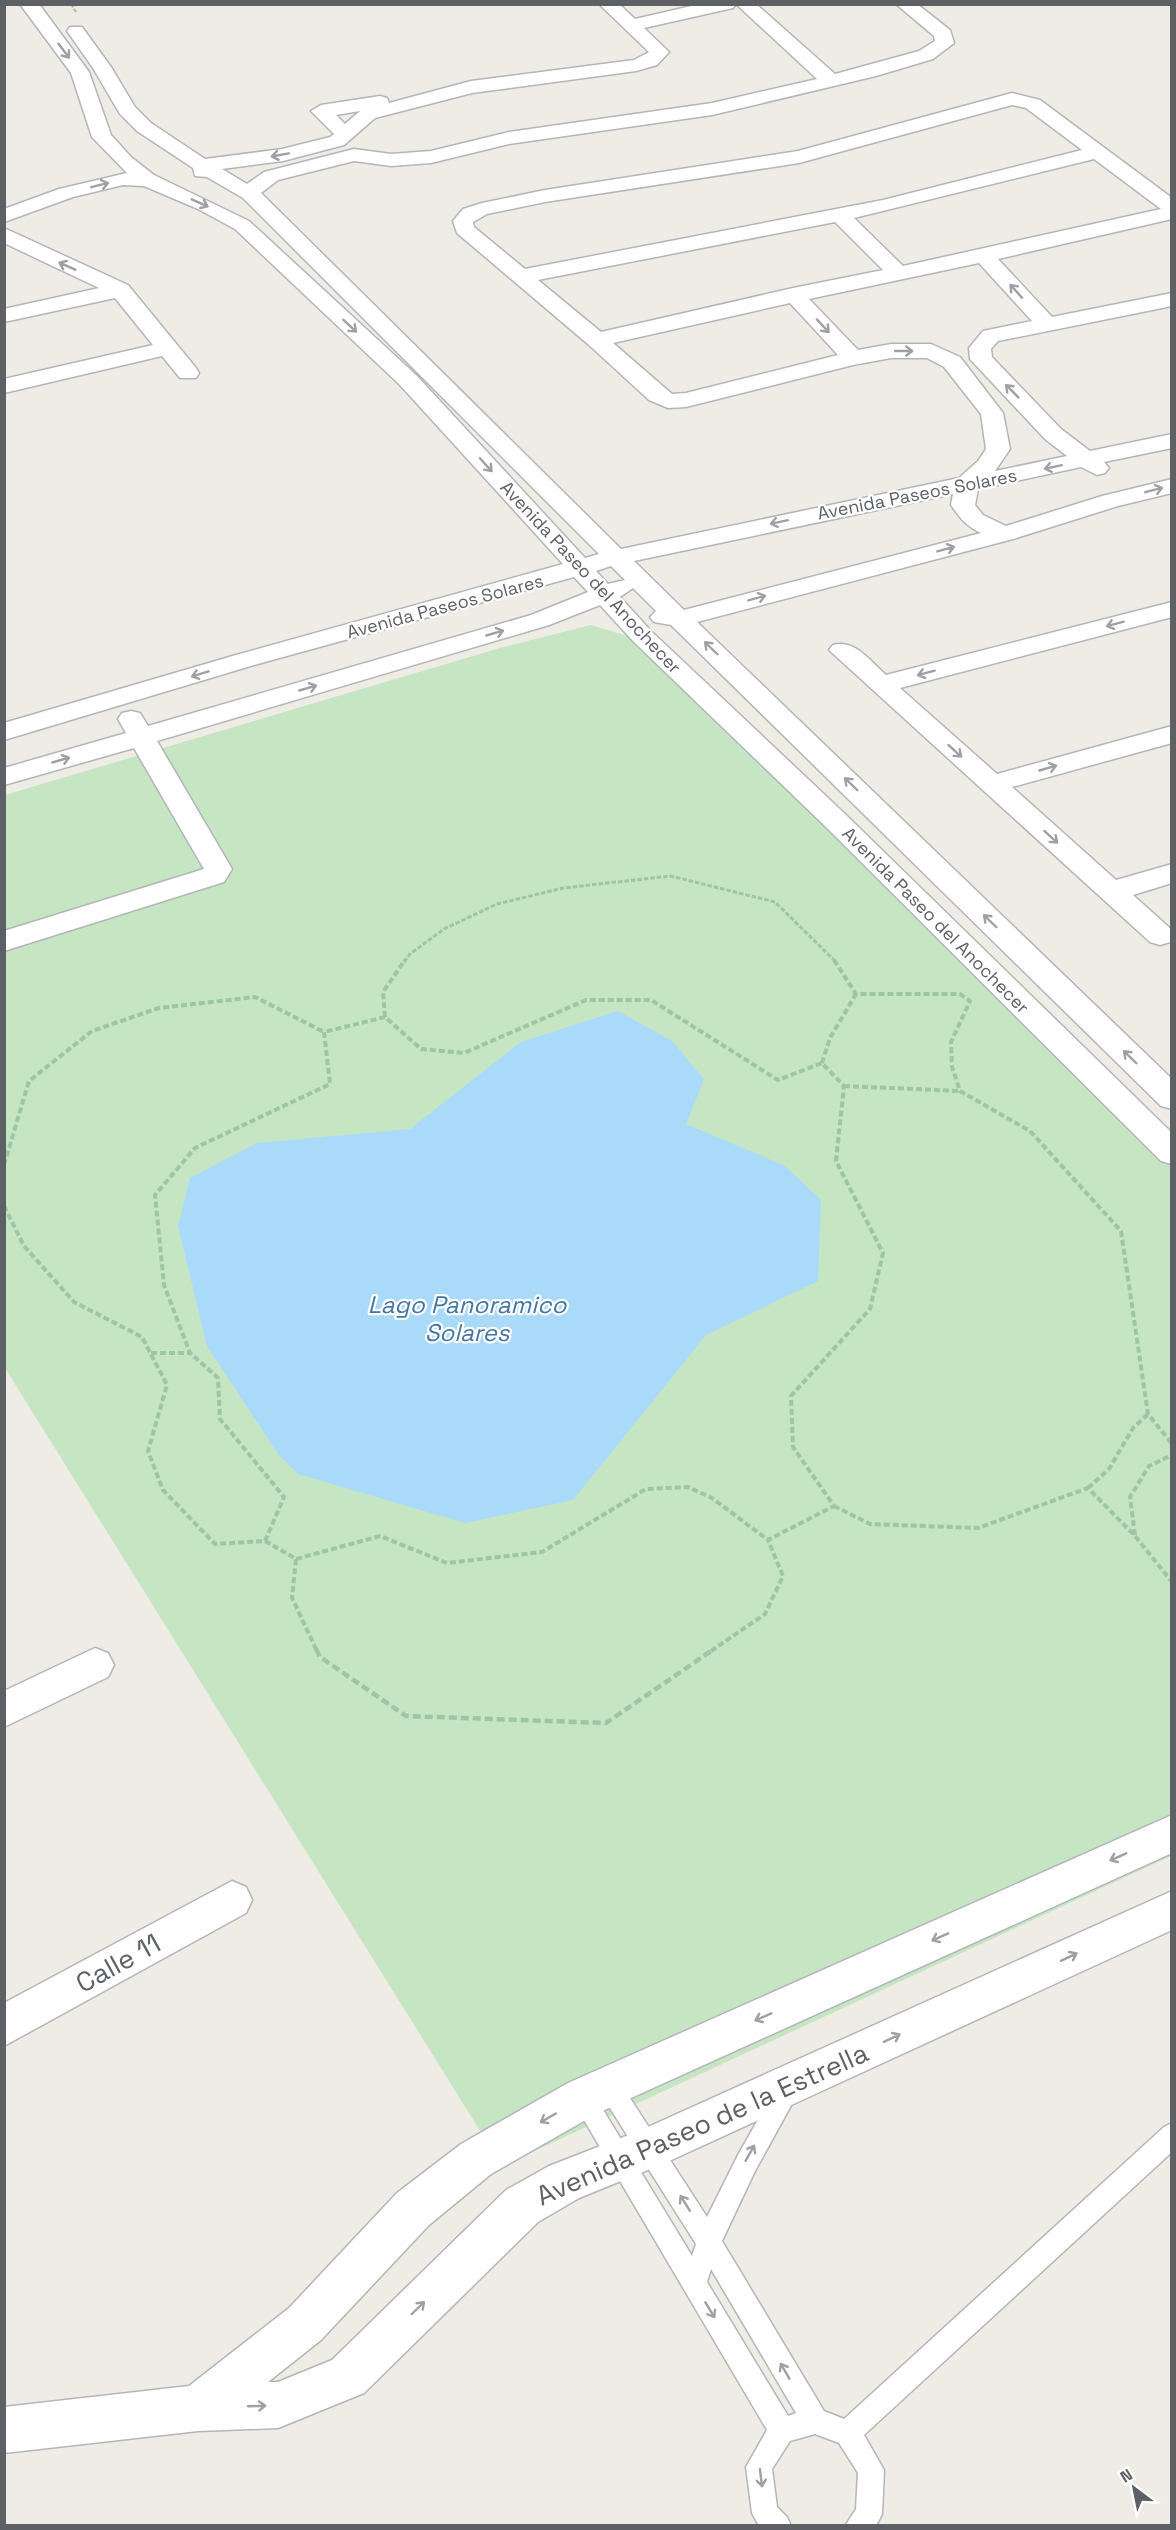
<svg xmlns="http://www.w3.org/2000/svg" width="1176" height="2530" viewBox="0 0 1176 2530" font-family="'Space Grotesk',sans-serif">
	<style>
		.green { fill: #c5e5c3 }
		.water { fill: #aadafa }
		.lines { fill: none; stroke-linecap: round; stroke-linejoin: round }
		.service-casing { stroke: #b3b6b9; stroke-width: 3 }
		.minor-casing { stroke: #b3b6b9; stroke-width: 3 }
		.path-far3 { stroke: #9dc6a6; stroke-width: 2; stroke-dasharray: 4 1.5; stroke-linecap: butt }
		.path-far2 { stroke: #9dc6a6; stroke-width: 3; stroke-dasharray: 4.5 2; stroke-linecap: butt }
		.path-far1 { stroke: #9dc6a6; stroke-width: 4; stroke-dasharray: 6 3; stroke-linecap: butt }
		.path { stroke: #9dc6a6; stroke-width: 4.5; stroke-dasharray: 8 4; stroke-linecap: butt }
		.service { fill: #fff; fill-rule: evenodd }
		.minor { fill: #fff; fill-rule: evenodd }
		.oneway { stroke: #9ea0a3 }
		.labels { text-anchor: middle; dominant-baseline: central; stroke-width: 4.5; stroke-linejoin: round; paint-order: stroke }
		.far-street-label { font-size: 18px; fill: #5d6165; stroke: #fff }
		.water-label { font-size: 24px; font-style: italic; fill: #4476a3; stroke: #fff }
		.near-street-label { font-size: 27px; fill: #5d6165; stroke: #fff }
	</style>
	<rect width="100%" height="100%" fill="#eeece5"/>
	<!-- green -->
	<path class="green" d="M591 625 627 636 1171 1161V1856L502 2166 5 1368V795L500 648Z"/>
	<!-- water -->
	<path class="water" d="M618 1011 672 1041 704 1079 686 1124 785 1166 821 1200 818 1281 706 1335 573 1500 465 1523 298 1474 278 1454 207 1346 178 1226 190 1178 257 1143 410 1129 521 1042Z"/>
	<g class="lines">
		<defs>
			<path id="service" d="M609 2074 617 2078 707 2217 738 2155 777 2086 785 2082 793 2086 797 2094 793 2102 755 2171 722 2241 824 2411 844 2419 1164 2127 1172 2123V2152L864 2435 884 2470 882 2514 876 2526H845L856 2509 858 2473 839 2443 815 2434 790 2441 772 2469 777 2507 787 2517 791 2526H759L752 2513 746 2467 767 2430 571 2098 575 2090 583 2086 591 2090 692 2256 696 2244 601 2094 597 2086 601 2078ZM711 2269 796 2413 788 2416 707 2282Z"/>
			<g id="minor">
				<path d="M20 4H39L89 72 111 135 131 157 154 175 249 221 416 375 585 558 599 554 243 198 207 177 195 176 193 168 137 131 120 114 93 68 67 31 70 27H82L111 67 135 107 151 123 205 159 282 149 330 137 334 134 311 111 321 105 380 96 387 98 389 103 471 81 634 60 649 52 599 4H619L635 19 700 4H736L733 8 644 28 669 52 657 65 636 71 472 93 375 118 344 145 283 161 222 169 247 184 264 172 354 149 391 154 431 151 509 132 712 103 817 79 736 4H756L835 74 919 51 935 41 934 36 896 4H917L950 30 954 43 933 59 876 76 712 115 509 144 431 163 391 166 354 161 278 180 261 193 621 549 959 478 978 461 986 449 981 414 944 367 927 358H891L853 365 686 407 668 408 649 400 589 345 457 233 453 221 463 209 482 203 545 190 798 151 1012 93 1040 100 1172 198V219L998 259 1052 317 1172 293V306L998 341 991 349 992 357 1061 429 1090 451 1172 434V448L1104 462 1109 468 1105 473 1097 475 1081 467 978 489 975 505 983 515 1006 526 1102 496 1172 479V493L1118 506 1013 539 697 622 1172 1079V1109L1161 1106 671 625 654 622 650 617 656 611 633 588 620 597 651 631 845 814 1172 1133V1164L1161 1161 825 826 633 641 600 605 549 625 157 741 232 869 224 882 4 951V931L204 869 134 748 4 785V768L126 733 118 719 122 713 131 711 140 713 148 726 531 615 588 592 574 577 254 665 4 740V723L236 655 563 564 400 385 235 229 198 209 144 186 123 185 73 197 4 222V209L59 189 127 173 92 137 71 73ZM1012 105 1026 108 1082 150 883 200 525 269 474 227 473 222 487 214 545 202 799 163ZM360 111 345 124 336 115ZM1094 159 1161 209 903 266 854 218ZM835 222 883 270 793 288 601 332 538 280ZM979 263 1032 321 983 331 969 348 970 359 1045 439 1067 456 995 471 1010 449 1003 413 960 357 931 344H891L858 350 809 299ZM790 303 838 355 686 393 672 394 613 343ZM953 494 951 505C960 518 966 526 981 533L684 610 634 561ZM611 566 625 580 608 584 596 571Z"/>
				<path d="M4 228 128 285 196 368 199 373 196 378H180L162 356 4 393V379L153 345 115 298 4 322V309L99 288 4 243Z"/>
				<path d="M1172 602V617L900 688 997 774 1172 726V743L1012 787 1116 880 1172 864V883L1133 895 1172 930 1170 942 1160 945 1150 942 829 650 833 645C855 639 871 662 886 675Z"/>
				<path d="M95 1648 108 1653 114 1665 108 1677 4 1727V1691Z"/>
				<path d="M1172 1815V1853L598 2113 491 2174 429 2225 321 2340 268 2382H278L332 2360 506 2190 549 2166 639 2131 1172 1891V1930L665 2163 579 2198 538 2222 364 2393 278 2428 198 2431 4 2453V2407L189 2386 289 2308 397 2193 461 2144 568 2083Z"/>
				<path d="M232 1881 246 1887 252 1900 246 1913 4 2046V2003Z"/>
			</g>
		</defs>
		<!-- service casing -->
		<use href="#service" class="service-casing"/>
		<!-- minor casing -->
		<use href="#minor" class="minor-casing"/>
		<!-- path-far3 -->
		<path class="path-far3" d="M71 4 76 12"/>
		<!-- path-far2 -->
		<path class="path-far2" d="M404 962 410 954 444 929 497 904 563 888 671 876 775 902 836 962"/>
		<!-- path-far1 -->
		<g class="path-far1">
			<path d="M834 960 856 994H960L970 1001 951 1042 952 1067 960 1091 1030 1131 1121 1231 1148 1414 1172 1444"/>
			<path d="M385 1017 383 992 405 960"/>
			<path d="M822 1063 830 1038 856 994"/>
			<path d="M844 1086 960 1091"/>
			<path d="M4 1165 29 1081 92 1031 159 1008 255 997 324 1032"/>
			<path d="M4 1206 24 1246 74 1302 142 1337 167 1385 148 1451 163 1490 215 1544 265 1541 296 1559 292 1598 317 1651"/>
			<path d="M151 1353H190"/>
			<path d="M1088 1488 1109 1469 1133 1428 1148 1414"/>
			<path d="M834 1506 870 1524 978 1528 1088 1488 1135 1536 1172 1582"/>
			<path d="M1135 1535 1130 1497 1149 1466 1172 1455"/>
			<path d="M265 1541 284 1497 220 1419 218 1378 190 1353 164 1285 155 1195 195 1148 330 1084 324 1032 385 1017 421 1049 464 1053 586 1000H651L778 1080 822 1063 844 1086 836 1161 883 1253 870 1309 791 1396 793 1447 834 1506 768 1540 712 1498 688 1487 646 1489 542 1552 447 1563 380 1536 296 1559"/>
			<path d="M711 1651 765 1614 783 1576 768 1540"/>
		</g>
		<!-- path -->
		<path class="path" d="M316 1649 320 1657 406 1716 606 1723 714 1649"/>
		<!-- service -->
		<use href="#service" class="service"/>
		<!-- minor -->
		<use href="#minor" class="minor"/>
	</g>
	<!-- one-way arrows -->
	<defs><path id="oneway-shaft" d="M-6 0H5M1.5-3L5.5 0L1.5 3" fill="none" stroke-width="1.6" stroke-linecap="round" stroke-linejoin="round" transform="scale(1.5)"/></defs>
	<g class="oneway">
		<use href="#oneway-shaft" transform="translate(64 51) rotate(53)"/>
		<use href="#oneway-shaft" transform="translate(280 155) rotate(170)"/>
		<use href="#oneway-shaft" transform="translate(100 185) rotate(-14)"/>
		<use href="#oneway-shaft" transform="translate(200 203) rotate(24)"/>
		<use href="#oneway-shaft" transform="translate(67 266) rotate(-156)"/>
		<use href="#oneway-shaft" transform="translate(1016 291) rotate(-132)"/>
		<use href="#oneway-shaft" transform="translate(350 326) rotate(43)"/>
		<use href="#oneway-shaft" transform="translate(823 326) rotate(47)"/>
		<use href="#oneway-shaft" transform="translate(904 351)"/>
		<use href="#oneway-shaft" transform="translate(1012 391) rotate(-135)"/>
		<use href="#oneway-shaft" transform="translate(486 465) rotate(48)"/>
		<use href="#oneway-shaft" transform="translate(1053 467) rotate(168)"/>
		<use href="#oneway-shaft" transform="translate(1154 490) rotate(-14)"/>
		<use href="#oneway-shaft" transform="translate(779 522) rotate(168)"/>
		<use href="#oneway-shaft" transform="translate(946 549) rotate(-15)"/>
		<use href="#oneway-shaft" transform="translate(757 598) rotate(-15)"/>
		<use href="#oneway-shaft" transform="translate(1115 624) rotate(165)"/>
		<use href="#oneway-shaft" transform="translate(495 633) rotate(-16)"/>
		<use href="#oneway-shaft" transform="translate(711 648) rotate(-136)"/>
		<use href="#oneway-shaft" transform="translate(926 673) rotate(165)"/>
		<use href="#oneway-shaft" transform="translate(200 674) rotate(163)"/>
		<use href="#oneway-shaft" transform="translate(308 688) rotate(-16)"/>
		<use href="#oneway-shaft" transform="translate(955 751) rotate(42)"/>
		<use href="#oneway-shaft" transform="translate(61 760) rotate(-16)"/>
		<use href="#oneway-shaft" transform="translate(1048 768) rotate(-16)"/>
		<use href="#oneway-shaft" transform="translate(851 784) rotate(-136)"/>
		<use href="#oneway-shaft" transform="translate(1051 837) rotate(42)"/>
		<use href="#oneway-shaft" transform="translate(990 921) rotate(-136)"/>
		<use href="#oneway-shaft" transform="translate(1130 1057) rotate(-136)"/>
		<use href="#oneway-shaft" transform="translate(1118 1857) rotate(156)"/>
		<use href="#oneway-shaft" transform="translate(940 1937) rotate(156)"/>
		<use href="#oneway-shaft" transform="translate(1069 1957) rotate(-25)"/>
		<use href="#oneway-shaft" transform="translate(763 2017) rotate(156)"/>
		<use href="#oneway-shaft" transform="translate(892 2038) rotate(-25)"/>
		<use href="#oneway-shaft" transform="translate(548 2118) rotate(150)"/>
		<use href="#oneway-shaft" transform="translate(750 2153) rotate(-60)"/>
		<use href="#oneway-shaft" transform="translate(685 2203) rotate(-122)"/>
		<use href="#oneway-shaft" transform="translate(418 2308) rotate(-44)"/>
		<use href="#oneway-shaft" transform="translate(710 2310) rotate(59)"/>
		<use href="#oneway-shaft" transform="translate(785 2371) rotate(-120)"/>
		<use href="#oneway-shaft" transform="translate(257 2406) rotate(-2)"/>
		<use href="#oneway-shaft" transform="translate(761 2478) rotate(83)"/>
	</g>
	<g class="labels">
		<!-- far-street labels -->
		<g class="far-street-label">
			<text transform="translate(917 494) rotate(-11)">Avenida Paseos Solares</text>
			<text transform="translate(591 577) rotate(47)">Avenida Paseo del Anochecer</text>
			<text transform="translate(445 606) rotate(-15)">Avenida Paseos Solares</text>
			<text transform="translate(936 920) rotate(45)">Avenida Paseo del Anochecer</text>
		</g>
		<!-- water labels -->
		<g class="water-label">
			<text x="467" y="1304">Lago Panoramico<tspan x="467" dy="28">Solares</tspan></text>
		</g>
		<!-- near-street labels -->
		<g class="near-street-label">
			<text transform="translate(118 1963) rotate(-29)">Calle 11</text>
			<text transform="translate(702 2124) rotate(-24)">Avenida Paseo de la Estrella</text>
		</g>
	</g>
	<!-- border -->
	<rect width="1176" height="2530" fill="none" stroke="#5d6165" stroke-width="12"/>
	<!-- north arrow -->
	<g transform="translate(1134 2488) rotate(328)" stroke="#ffffff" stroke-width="4.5" paint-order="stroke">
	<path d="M0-4.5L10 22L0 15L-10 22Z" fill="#5d6165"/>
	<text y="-9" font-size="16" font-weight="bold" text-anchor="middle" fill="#5d6165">N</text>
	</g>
</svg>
